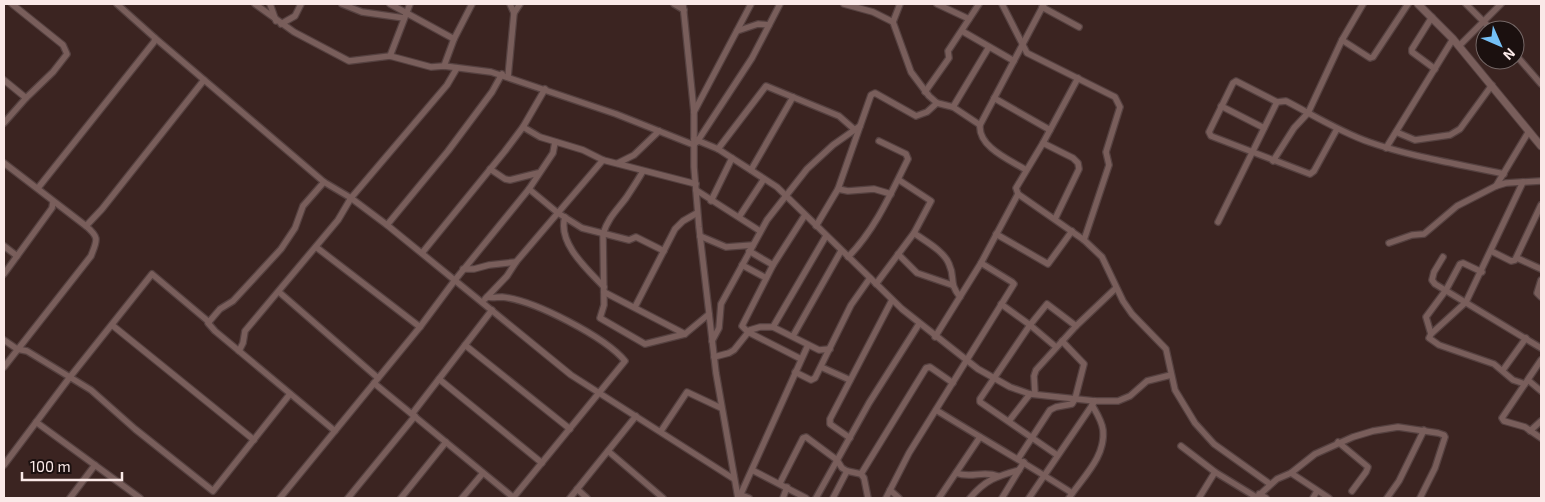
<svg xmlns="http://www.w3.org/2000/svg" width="1545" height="502" viewBox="0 0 1545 502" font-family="'Exo 2',sans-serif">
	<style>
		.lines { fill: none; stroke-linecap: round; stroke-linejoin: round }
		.minor-casing { stroke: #554140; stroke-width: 8 }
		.tertiary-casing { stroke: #554140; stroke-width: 9 }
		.minor { stroke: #795e5b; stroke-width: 5.5 }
		.tertiary { stroke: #795e5b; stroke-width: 7 }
	</style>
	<rect width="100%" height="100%" fill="#3b2421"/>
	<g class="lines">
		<defs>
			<g id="minor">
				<path d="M12 4 63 45 67 54 53 72 26 98"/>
				<path d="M255 4 294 32 349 61 390 56 431 67 444 66 491 72 616 114 694 145"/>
				<path d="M270 4 276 21"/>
				<path d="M342 4 362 12 404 18"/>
				<path d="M390 4 454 39"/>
				<path d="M510 4 514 13"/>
				<path d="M674 4 684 10"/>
				<path d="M683 4 694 112V167L699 227 716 373 738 498"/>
				<path d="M844 4 873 12 893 22 911 72 929 96 937 103 953 107 980 125"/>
				<path d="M937 4 969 19"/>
				<path d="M1002 4 1027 53 1115 97 1120 107 1106 152 1109 165 1084 240"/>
				<path d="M1466 4 1492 30"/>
				<path d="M1042 7 1079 27"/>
				<path d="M1432 17 1412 49V52L1435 69"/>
				<path d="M893 22 900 4"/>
				<path d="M281 24 295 16 301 4"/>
				<path d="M737 31 758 24 769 25"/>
				<path d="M962 31 1014 61"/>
				<path d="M155 38 324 182 351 198 387 225 571 375 734 479"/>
				<path d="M1342 40 1370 58 1373 57 1408 4"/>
				<path d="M1459 46 1501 4"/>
				<path d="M1515 54 1541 84"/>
				<path d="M390 56 410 4"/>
				<path d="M444 66 454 39 472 4"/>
				<path d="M508 77 514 13 520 4"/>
				<path d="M1078 78 1043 143 1016 188 1018 194 1084 240 1102 257 1123 301 1132 314 1166 349 1175 390 1195 423 1214 444 1270 484"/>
				<path d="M4 80 26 98 4 123"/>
				<path d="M925 92 949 58 948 51 979 4"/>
				<path d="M994 98 1050 130"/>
				<path d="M1221 106 1264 128"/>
				<path d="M953 107 989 47"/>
				<path d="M694 112 751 4"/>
				<path d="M523 127 540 137 583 150 603 160 696 184"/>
				<path d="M1337 129 1314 171 1310 174 1211 136 1209 132 1233 83 1236 81 1277 102 1286 101C1313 115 1340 132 1369 142 1412 157 1459 164 1504 174"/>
				<path d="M1396 132 1415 140 1450 135 1460 129 1492 85"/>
				<path d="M694 139 718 149 777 187 902 309 978 369 1010 387 1030 394 1095 401H1118L1130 396 1147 381 1171 375"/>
				<path d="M697 142 752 58 780 4"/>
				<path d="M1043 143 1073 158 1078 163 1079 169 1055 219"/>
				<path d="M1386 148 1453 39"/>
				<path d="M718 149 766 86 839 116 855 130"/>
				<path d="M1273 161 1294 128 1308 113 1342 40 1363 4"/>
				<path d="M4 163 86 226C100 238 97 240 91 256L4 367"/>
				<path d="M618 163 634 155 659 131"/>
				<path d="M490 169 505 179 510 180 538 173"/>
				<path d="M751 170 793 97"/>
				<path d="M1026 170C1010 160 978 147 980 125L1044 4"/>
				<path d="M643 171C638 180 632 189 626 198 617 210 608 218 603 234L604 305 600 318 645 344 685 334 709 314"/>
				<path d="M324 182 303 206 295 228 281 249 233 301 220 309 208 323 215 331 335 431"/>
				<path d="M1496 186 1529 131"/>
				<path d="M38 188 154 42 155 38 117 4"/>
				<path d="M529 189 558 213 582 228 629 240 636 237 664 251"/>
				<path d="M838 189 848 191 874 189 891 194"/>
				<path d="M696 190 760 231"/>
				<path d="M711 201 732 158"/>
				<path d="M565 217C557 243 588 270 604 287"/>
				<path d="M739 217 764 179"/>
				<path d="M1218 222 1277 102"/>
				<path d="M387 225 448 151 492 92 502 74"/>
				<path d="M86 226 102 209 204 80"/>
				<path d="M816 226 838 189 871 95 875 93 916 116 927 112 937 103"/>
				<path d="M914 233C925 241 944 251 949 264 956 279 948 282 960 297"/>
				<path d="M996 234 1048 264 1072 231"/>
				<path d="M700 236 726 247 753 245"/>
				<path d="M1389 243 1412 235 1424 234 1457 206 1496 186 1506 183 1541 181"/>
				<path d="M4 246 17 256"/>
				<path d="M316 247 420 327"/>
				<path d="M749 251 773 265"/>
				<path d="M1491 251 1511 261 1515 260 1541 205"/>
				<path d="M422 253 505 151 523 127 545 89"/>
				<path d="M898 254 917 273 952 285"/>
				<path d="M848 257C875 230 891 193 908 159L906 154 879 141"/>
				<path d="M1443 257 1434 272 1432 280 1435 284 1541 348"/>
				<path d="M1517 258 1541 269"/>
				<path d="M742 265 766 278"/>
				<path d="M463 269H474L489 265 516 262"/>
				<path d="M1482 272 1463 263 1460 264 1446 290 1426 317 1431 334 1429 338 1439 345 1494 364 1513 380 1525 384"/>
				<path d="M4 274 52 208 53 202"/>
				<path d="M1541 280 1537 293 1541 297"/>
				<path d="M876 284 914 233 931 201 899 180"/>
				<path d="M279 292 378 378"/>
				<path d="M604 292 685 334"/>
				<path d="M487 297C492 298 497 297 502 297 534 300 605 337 625 361L513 498"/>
				<path d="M485 299 507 276 516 262 603 160"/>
				<path d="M1001 304 1030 325 1056 347"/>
				<path d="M635 307 675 229 683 221 697 213"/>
				<path d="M112 325 254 440"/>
				<path d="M773 327 826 236"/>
				<path d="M1431 334 1466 302 1523 182"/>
				<path d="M793 336 841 251"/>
				<path d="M935 337 981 263 1018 194"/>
				<path d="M4 340 17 349 27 351 91 390 135 429 213 491 290 394"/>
				<path d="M712 341 719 328 721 304 767 220 807 169 833 145 860 126"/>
				<path d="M465 345 570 429"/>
				<path d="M239 351 243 343 245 331 338 220 351 198 447 85 457 68"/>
				<path d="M714 357 729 353 734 350 750 330 760 327H773L819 350 830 349"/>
				<path d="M801 359 748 332 742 326 773 265 805 215"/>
				<path d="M1541 360 1502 418 1504 421 1525 427 1541 438"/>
				<path d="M821 367 850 380"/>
				<path d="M1503 370 1526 338"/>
				<path d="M795 372 811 380 815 378 851 305 870 278"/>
				<path d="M439 379 542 463"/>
				<path d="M1528 380 1541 391"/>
				<path d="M374 383 514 498"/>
				<path d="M1035 394 1034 376 1036 370 1076 326 1116 288"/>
				<path d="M936 410C981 438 1027 464 1072 493"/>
				<path d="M412 414 492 310"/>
				<path d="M1009 421 1030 394"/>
				<path d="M36 422 140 498"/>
				<path d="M661 431 687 392 721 408"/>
				<path d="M1530 431 1541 421"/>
				<path d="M850 438 830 424V419L892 300"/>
				<path d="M1338 442 1368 467 1366 472 1352 491"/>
				<path d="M1181 446 1215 472 1256 497"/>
				<path d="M608 451 663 498"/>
				<path d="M1057 455 980 402V399L1030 325 1047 304 1076 326"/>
				<path d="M1018 459 1050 410 1056 407 1072 404 1075 399 1084 364 1062 341"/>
				<path d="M4 465 70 377 152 274 209 322"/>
				<path d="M752 470 806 498"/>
				<path d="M956 473C972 479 982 470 998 476"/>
				<path d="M1291 473 1329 498"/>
				<path d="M861 474 926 368 930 367 953 383"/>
				<path d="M780 483 803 438 806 437 837 460 842 468 847 471 861 474 864 478 868 498"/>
				<path d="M577 489 587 498"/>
				<path d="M890 490 899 498"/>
				<path d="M1259 494 1266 498"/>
				<path d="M741 495 749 498"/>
				<path d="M70 498 95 465"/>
				<path d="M280 498 420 327 455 280 529 189 553 153 555 142"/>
				<path d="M348 498 415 416"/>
				<path d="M401 498 446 442"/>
				<path d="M462 498 483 473"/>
				<path d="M570 498 636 416"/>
				<path d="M739 498 808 345"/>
				<path d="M783 498 787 487"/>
				<path d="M816 498 869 403 919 324"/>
				<path d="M833 498 847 471"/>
				<path d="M886 498 909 453 1014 284 1012 282 981 263"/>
				<path d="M939 498 980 437"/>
				<path d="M970 498C985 480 997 476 1019 470"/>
				<path d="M1002 498 1024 462"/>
				<path d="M1029 498 1095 401"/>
				<path d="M1069 498C1082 478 1106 457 1103 430 1102 421 1096 412 1092 405"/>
				<path d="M1199 498 1215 472"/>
				<path d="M1256 498 1277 479 1291 473 1315 454 1353 437 1373 431 1398 427 1438 433 1444 435 1445 437 1435 468 1420 498"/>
				<path d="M1313 498 1317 491"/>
				<path d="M1387 498 1399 481 1424 430"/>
			</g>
			<path id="tertiary" d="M1418 4 1453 39 1541 146"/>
		</defs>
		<!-- minor casing -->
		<use href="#minor" class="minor-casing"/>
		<!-- tertiary casing -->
		<use href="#tertiary" class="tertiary-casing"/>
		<!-- minor -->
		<use href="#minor" class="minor"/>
		<!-- tertiary -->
		<use href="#tertiary" class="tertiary"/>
	</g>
	<!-- border -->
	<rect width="1545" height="502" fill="none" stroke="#fae9e8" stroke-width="10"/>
	<!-- north arrow -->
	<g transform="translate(1500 45) rotate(135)"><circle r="24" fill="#1b100f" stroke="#746766"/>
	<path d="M0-4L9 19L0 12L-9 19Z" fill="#75c0f6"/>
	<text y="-8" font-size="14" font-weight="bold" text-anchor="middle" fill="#fae9e8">N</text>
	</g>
	<!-- scale -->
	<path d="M22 472v8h100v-8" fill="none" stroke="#fae9e8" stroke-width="2.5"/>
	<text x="30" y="472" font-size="15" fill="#fae9e8" stroke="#1b100f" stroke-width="4" paint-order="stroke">100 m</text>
</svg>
